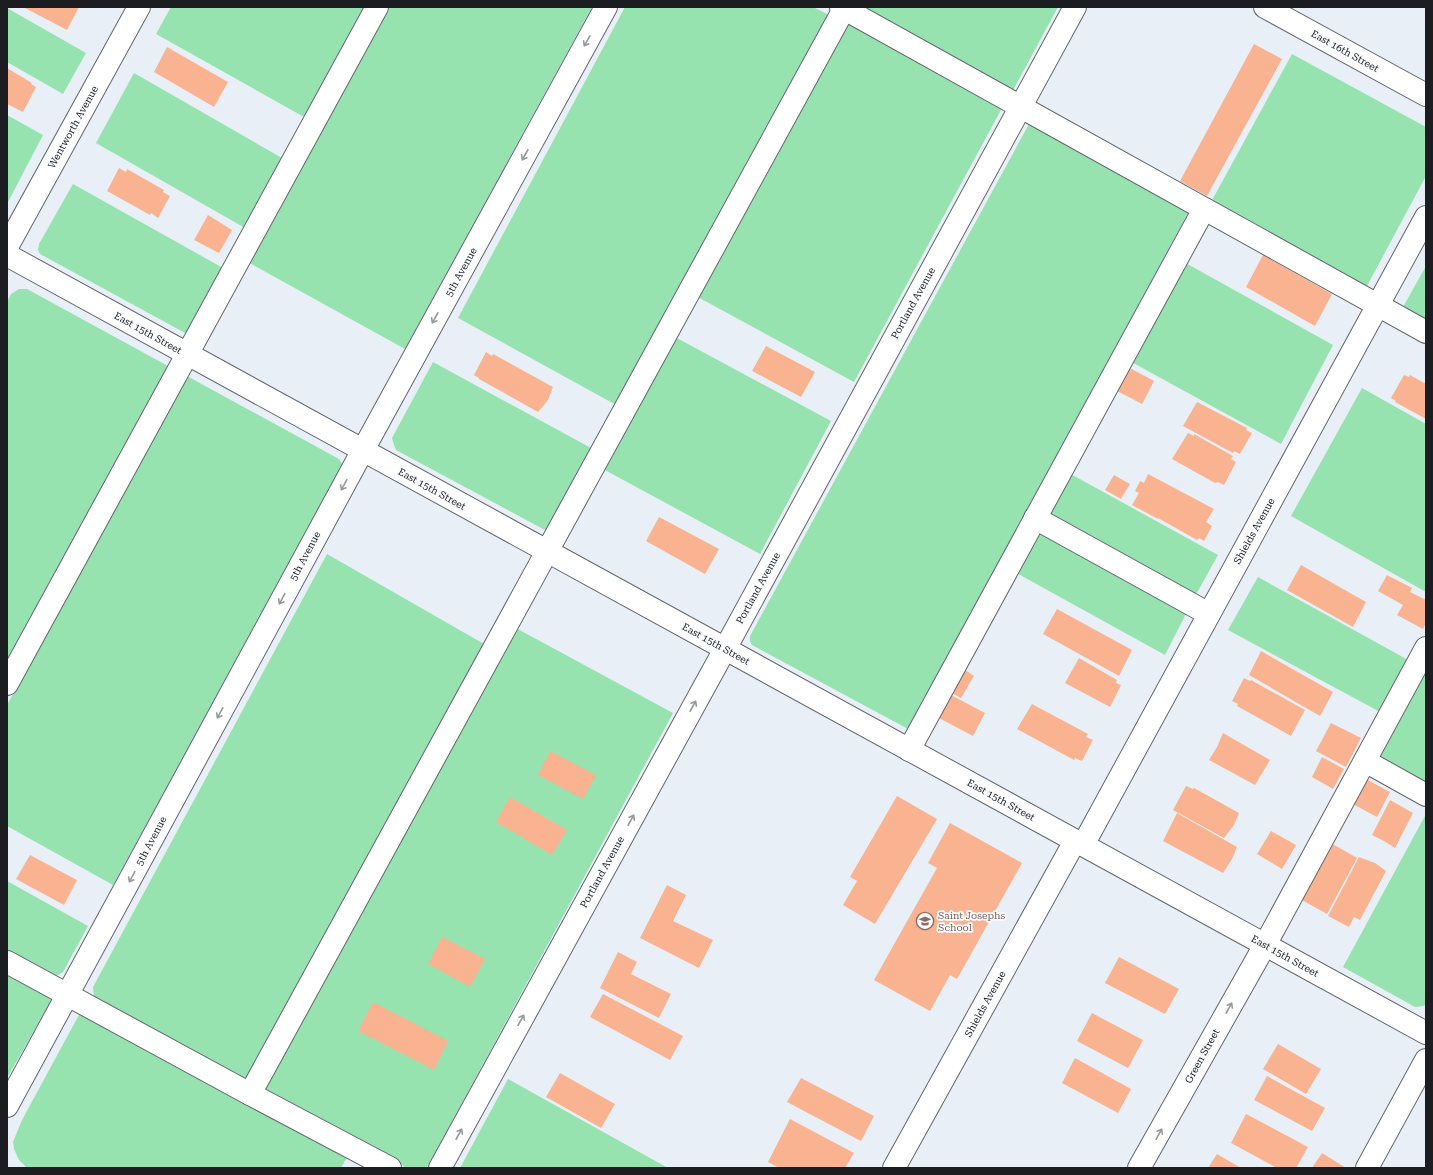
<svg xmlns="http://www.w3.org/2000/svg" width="1433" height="1175" viewBox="0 0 1433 1175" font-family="'Roboto Serif',serif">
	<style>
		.green { fill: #96e3b0 }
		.building { fill: #fab391 }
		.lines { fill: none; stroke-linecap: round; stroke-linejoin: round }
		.minor-casing { stroke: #62666e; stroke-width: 24 }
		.minor { stroke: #fff; stroke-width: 22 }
		.oneway { stroke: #98999b }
		.labels { text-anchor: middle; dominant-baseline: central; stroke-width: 3.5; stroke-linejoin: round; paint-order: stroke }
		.street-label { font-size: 10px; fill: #1b1d20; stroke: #f9fbff }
		.education-label { font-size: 10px; fill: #785e54; stroke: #f9fbff; text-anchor: start }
	</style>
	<rect width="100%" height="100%" fill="#e9eff7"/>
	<!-- green -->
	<g class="green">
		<path d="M171 7H365L304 117 156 34Z"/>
		<path d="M385 7H592L405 349 246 261Z"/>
		<path d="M625 7H813L829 15 618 406 458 318Z"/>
		<path d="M852 7H1058L1011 94Z"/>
		<path d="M7 8 86 53 63 94 7 62Z"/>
		<path d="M844 22 1002 108 854 382 694 295Z"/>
		<path d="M1292 54 1426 127V176L1367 286H1361L1211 202Z"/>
		<path d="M134 73 282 158 245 228 96 143Z"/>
		<path d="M7 115 43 135 7 204Z"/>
		<path d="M1029 124 1189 211 910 730 752 645 750 641V636Z"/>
		<path d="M73 184 223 268 187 334 40 254 38 250 39 244Z"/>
		<path d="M1182 261 1333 345 1281 444 1126 359Z"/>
		<path d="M1426 266V320L1403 307Z"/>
		<path d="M19 289H27L168 366 7 670V302L11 294Z"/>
		<path d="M675 337 831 421 760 554 603 469Z"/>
		<path d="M433 362 591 448 554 520 545 530 396 450 393 442 392 438Z"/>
		<path d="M187 376 339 459 343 465 340 473 113 885 7 826V705Z"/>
		<path d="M1362 388 1426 424V592L1291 516Z"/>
		<path d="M1067 472 1218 555 1193 600 1044 513Z"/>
		<path d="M1037 524 1188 610 1165 655 1011 570Z"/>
		<path d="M327 554 484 644 248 1080 98 1000 94 997 93 987Z"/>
		<path d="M1258 577 1410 661 1382 713 1228 630Z"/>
		<path d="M514 627 673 713 429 1164 426 1168H407L266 1094 264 1088Z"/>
		<path d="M1426 671V786L1385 762 1379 754Z"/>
		<path d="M1426 814V1004L1424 1006 1415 1007 1343 967Z"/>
		<path d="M7 881 88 926 63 972 53 978 7 953Z"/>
		<path d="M7 972 47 994 51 998 50 1003 7 1078Z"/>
		<path d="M80 1013 349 1154 341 1168H27L19 1160 14 1149 13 1142 22 1120Z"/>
		<path d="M508 1079 668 1168H460Z"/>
	</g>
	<!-- building -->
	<g class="building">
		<path d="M23 7H79L67 30Z"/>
		<path d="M1254 44 1282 59 1207 196 1180 181Z"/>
		<path d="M167 47 228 82 214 107 154 72Z"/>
		<path d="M7 68 32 83 31 84 36 87 23 112 7 104Z"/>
		<path d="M119 168 126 172 127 169 164 190 163 192 170 196 158 218 151 213 150 215 107 191Z"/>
		<path d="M208 215 232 230 219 253 194 240Z"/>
		<path d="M1263 255 1332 294 1315 326 1246 287Z"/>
		<path d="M766 346 815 372 801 397 752 371Z"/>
		<path d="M486 352 492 356 493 354 553 387 548 400 538 412 479 379V378L474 375Z"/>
		<path d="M1128 367 1154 381 1142 404 1115 390Z"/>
		<path d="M1404 375 1409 377 1410 375 1426 384V419L1395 402 1396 401 1391 398Z"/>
		<path d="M1197 402 1247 428 1246 430 1252 433 1240 454 1234 451 1233 453 1183 426Z"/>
		<path d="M1188 433 1194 436V434L1233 456 1231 459 1236 462 1224 485 1218 482 1215 483 1172 459Z"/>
		<path d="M1148 474 1214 509 1206 522 1212 526 1204 541 1199 538 1197 540 1158 518V519L1132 505 1139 493 1135 491 1140 481 1144 483Z"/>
		<path d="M1114 475 1130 484 1121 499 1105 490Z"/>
		<path d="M659 517 719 549 705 574 646 541Z"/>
		<path d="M1301 565 1366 602 1353 627 1287 590Z"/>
		<path d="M1387 575 1412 588 1410 592 1426 600V623L1423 629 1397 615 1403 605 1378 591Z"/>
		<path d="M1057 609 1132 650 1119 676 1043 634Z"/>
		<path d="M1261 651 1333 692 1320 716 1249 675Z"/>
		<path d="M1079 658 1117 680 1116 683 1121 685 1110 707 1065 683Z"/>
		<path d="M964 669 974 676 961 698 950 692Z"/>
		<path d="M1244 678 1250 681 1251 680 1305 710 1291 736 1237 706 1238 704 1232 701Z"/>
		<path d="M949 694 985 713 973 736 937 717Z"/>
		<path d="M1032 704 1088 734 1086 737 1093 740 1082 761 1075 758 1074 760 1017 729Z"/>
		<path d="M1331 723 1361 738 1346 767 1316 751Z"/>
		<path d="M1223 733 1270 760 1255 785 1209 760 1217 747Z"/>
		<path d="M550 751 596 775 583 799 538 775Z"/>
		<path d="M1322 757 1344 769 1333 789 1312 777Z"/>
		<path d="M1366 779 1390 792 1377 817 1353 804Z"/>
		<path d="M1186 786 1193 789 1194 788 1239 813 1234 825 1224 838 1173 810Z"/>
		<path d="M897 796 937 819 875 924 843 905 857 881 850 877Z"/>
		<path d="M510 797 567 830 552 855 496 822Z"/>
		<path d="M1390 800 1413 813 1395 848 1384 841 1372 835Z"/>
		<path d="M1177 813 1237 847 1232 859 1223 873 1163 841Z"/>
		<path d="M950 823 1022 863 957 979 950 975 930 1011 874 980 937 868 928 863Z"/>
		<path d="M1271 831 1296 845 1282 869 1257 854Z"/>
		<path d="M1331 843 1357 858 1327 914 1300 899Z"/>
		<path d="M30 855 77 880 64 905 16 879Z"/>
		<path d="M1359 857 1375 863 1386 871 1360 920 1354 917 1349 927 1328 916Z"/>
		<path d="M667 885 686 895 673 921 713 940 699 968 640 938Z"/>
		<path d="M442 937 485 959 470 987 428 964Z"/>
		<path d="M618 952 637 962 631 974 671 994 659 1018 600 988Z"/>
		<path d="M1119 957 1179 989 1165 1014 1105 983Z"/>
		<path d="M603 994 683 1036 670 1060 590 1017Z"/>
		<path d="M373 1002 448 1041 434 1070 358 1031Z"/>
		<path d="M1092 1013 1143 1040 1128 1068 1077 1041Z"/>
		<path d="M1278 1044 1321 1069 1306 1094 1263 1069Z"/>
		<path d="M1075 1058 1131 1089 1118 1113 1062 1083Z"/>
		<path d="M560 1073 615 1104 601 1128 546 1097Z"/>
		<path d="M1267 1076 1325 1108 1312 1131 1254 1100Z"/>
		<path d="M801 1078 874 1116 861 1141 787 1102Z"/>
		<path d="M1246 1114 1308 1147 1296 1168H1277L1231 1143Z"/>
		<path d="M790 1119 854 1153 845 1168H779L768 1162Z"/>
		<path d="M1322 1153 1346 1168H1312Z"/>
		<path d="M1217 1154 1241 1168H1208Z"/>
	</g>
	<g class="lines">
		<defs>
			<g id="minor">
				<path d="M841 7 1426 332"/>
				<path d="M1265 7 1426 95"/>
				<path d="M7 247 139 7"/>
				<path d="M7 255 1426 1033"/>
				<path d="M1035 518 1209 614"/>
				<path d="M7 684 377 7"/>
				<path d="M909 750 1204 209"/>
				<path d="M1365 761 1426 795"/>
				<path d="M1083 845 1426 217"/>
				<path d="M7 962 250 1094 390 1168"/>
				<path d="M250 1094 844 9"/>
				<path d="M7 1106 363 450 606 7"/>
				<path d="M440 1168 725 649 1075 7"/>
				<path d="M894 1168 1075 841"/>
				<path d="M1139 1168 1265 945 1426 648"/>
				<path d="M1367 1168 1426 1060"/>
			</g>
		</defs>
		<!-- minor casing -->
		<use href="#minor" class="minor-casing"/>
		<!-- minor -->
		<use href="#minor" class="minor"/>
	</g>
	<!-- one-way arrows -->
	<defs><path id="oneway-shaft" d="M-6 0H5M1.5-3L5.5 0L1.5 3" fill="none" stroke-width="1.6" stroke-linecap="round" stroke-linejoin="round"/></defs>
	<g class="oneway">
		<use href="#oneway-shaft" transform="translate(587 41) rotate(119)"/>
		<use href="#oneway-shaft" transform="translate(525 155) rotate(119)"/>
		<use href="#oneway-shaft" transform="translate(435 318) rotate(119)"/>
		<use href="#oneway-shaft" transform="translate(344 485) rotate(118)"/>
		<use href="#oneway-shaft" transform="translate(282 599) rotate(118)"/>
		<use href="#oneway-shaft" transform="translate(693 706) rotate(-61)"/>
		<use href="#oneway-shaft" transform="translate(220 713) rotate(118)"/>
		<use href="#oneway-shaft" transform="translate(631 820) rotate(-61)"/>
		<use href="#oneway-shaft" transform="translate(132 877) rotate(118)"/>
		<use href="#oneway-shaft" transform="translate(1229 1008) rotate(-61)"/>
		<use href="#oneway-shaft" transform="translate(521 1020) rotate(-61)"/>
		<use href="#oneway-shaft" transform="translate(459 1134) rotate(-61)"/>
		<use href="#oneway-shaft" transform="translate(1159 1134) rotate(-61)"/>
	</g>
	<!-- icons -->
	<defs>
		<symbol id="school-ring" viewBox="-11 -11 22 22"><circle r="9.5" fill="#f9fbff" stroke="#8d6e63" stroke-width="1.5"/><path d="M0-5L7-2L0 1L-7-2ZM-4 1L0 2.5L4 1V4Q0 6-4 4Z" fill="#8d6e63"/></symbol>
	</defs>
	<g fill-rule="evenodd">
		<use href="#school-ring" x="915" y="911" width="20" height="20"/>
	</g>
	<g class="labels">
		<!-- street labels -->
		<g class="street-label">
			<text transform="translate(1345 51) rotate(29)">East 16th Street</text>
			<text transform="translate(73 127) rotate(-61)">Wentworth Avenue</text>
			<text transform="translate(461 272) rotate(-61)">5th Avenue</text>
			<text transform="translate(913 303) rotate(-61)">Portland Avenue</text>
			<text transform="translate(148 333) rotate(29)">East 15th Street</text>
			<text transform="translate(432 489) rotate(29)">East 15th Street</text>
			<text transform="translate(1254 531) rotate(-61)">Shields Avenue</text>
			<text transform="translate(305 556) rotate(-62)">5th Avenue</text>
			<text transform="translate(758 588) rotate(-61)">Portland Avenue</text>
			<text transform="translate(716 644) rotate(29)">East 15th Street</text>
			<text transform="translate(1001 800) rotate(29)">East 15th Street</text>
			<text transform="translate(151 841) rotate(-62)">5th Avenue</text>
			<text transform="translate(602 872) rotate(-61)">Portland Avenue</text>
			<text transform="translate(1285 956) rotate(29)">East 15th Street</text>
			<text transform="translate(985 1004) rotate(-61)">Shields Avenue</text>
			<text transform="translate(1202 1056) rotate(-61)">Green Street</text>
		</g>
		<!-- education labels -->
		<g class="education-label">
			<text x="938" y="915">Saint Josephs<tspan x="938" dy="12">School</tspan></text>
		</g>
	</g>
	<!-- border -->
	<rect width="1433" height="1175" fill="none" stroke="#1b1d20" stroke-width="16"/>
</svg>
